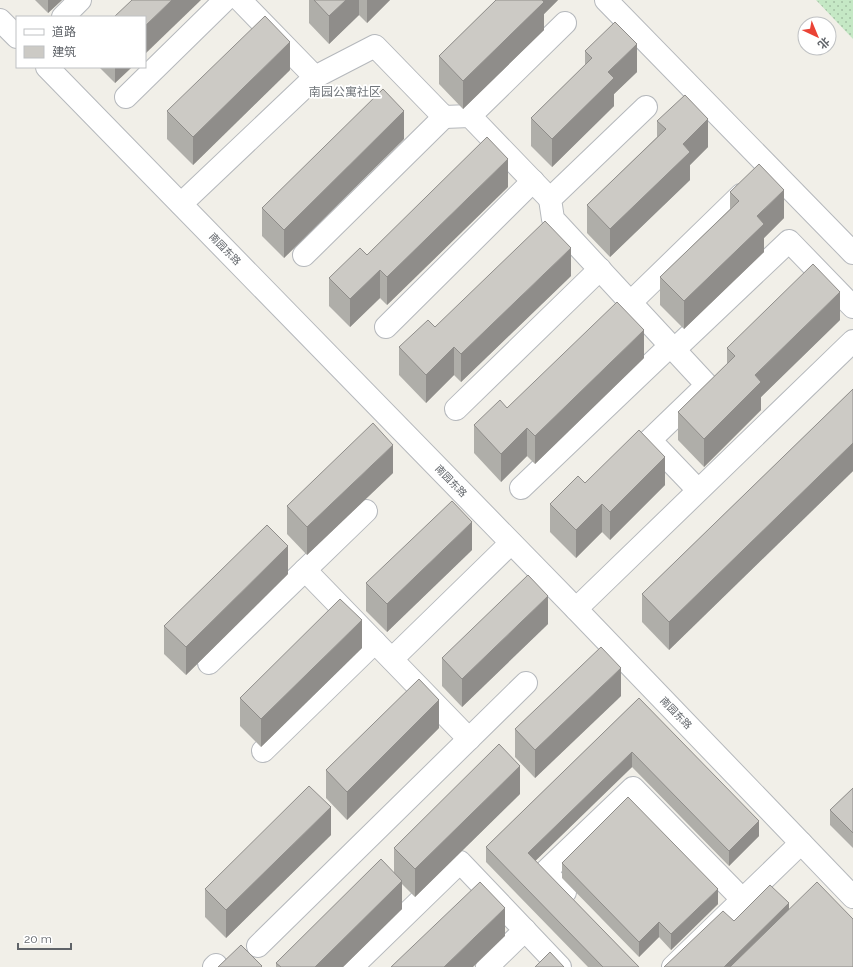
<svg xmlns="http://www.w3.org/2000/svg" width="853" height="967" viewBox="0 0 853 967" font-family="Raleway,'Noto Sans SC',sans-serif">
	<style>
		.park { fill: url(#park-dots) }
		.lines { fill: none; stroke-linecap: round; stroke-linejoin: round }
		.minor-casing { stroke: #b5b8bc; stroke-width: 24 }
		.minor { stroke: #fff; stroke-width: 22 }
		.wall { fill: #afaea9 }
		.shaded-wall { fill: #8f8d8a }
		.building { fill: #cccac5; stroke: #8f8d8a }
		.labels { text-anchor: middle; dominant-baseline: central; stroke-width: 3.5; stroke-linejoin: round; paint-order: stroke }
		.street-label { font-size: 10px; fill: #5f6368; stroke: #fff }
		.quarter-label { font-size: 12px; fill: #70757a; stroke: #fff }
	</style>
	<defs>
		<pattern id="park-dots" width="8" height="8" patternUnits="userSpaceOnUse"><rect width="8" height="8" fill="#c5e8c5"/><path d="M2 2h.1M6 6h.1" fill="none" stroke="#a3c0a4" stroke-width="1.8" stroke-linecap="round"/></pattern>
	</defs>
	<rect width="100%" height="100%" fill="#f1efe8"/>
	<!-- park -->
	<path class="park" d="M816 0H853V39Z"/>
	<g class="lines">
		<defs>
			<g id="minor">
				<path d="M240 0 315 77 375 46 444 117 470 116 550 199"/>
				<path d="M606 0 853 253"/>
				<path d="M63 17 80 0"/>
				<path d="M0 20 17 37"/>
				<path d="M47 67 576 609 853 897"/>
				<path d="M126 97 225 0"/>
				<path d="M646 107 550 199 553 219 707 385 650 440 698 490"/>
				<path d="M470 116 565 23"/>
				<path d="M181 204 315 77"/>
				<path d="M304 255 444 117"/>
				<path d="M631 302 741 195"/>
				<path d="M386 327 533 181"/>
				<path d="M675 349 789 241 853 307"/>
				<path d="M456 409 600 269"/>
				<path d="M521 488 671 345"/>
				<path d="M305 570 469 739"/>
				<path d="M576 609 853 341"/>
				<path d="M392 659 511 543"/>
				<path d="M209 663 366 511"/>
				<path d="M263 751 375 642"/>
				<path d="M565 892 545 872 633 788 743 900"/>
				<path d="M258 946 526 683"/>
				<path d="M214 967 216 965"/>
				<path d="M352 967 460 862 560 967"/>
				<path d="M487 967 525 930"/>
				<path d="M673 967 801 843"/>
			</g>
		</defs>
		<!-- minor casing -->
		<use href="#minor" class="minor-casing"/>
		<!-- minor -->
		<use href="#minor" class="minor"/>
	</g>
	<!-- wall -->
	<g class="wall">
		<path d="M35 0H62L48 13Z"/>
		<path d="M309 0H390L367 23 359 15 329 44 309 23Z"/>
		<path d="M496 0H558L544 14V30L463 109 439 84V56Z"/>
		<path d="M585 51 637 72 614 94V106L552 167 531 146V118L585 65Z"/>
		<path d="M99 67H132L115 83Z"/>
		<path d="M290 70 193 165 167 139V111Z"/>
		<path d="M657 121 708 147 690 165V180L610 257 587 233V205L657 137Z"/>
		<path d="M404 139 284 258 262 236V208Z"/>
		<path d="M508 187 387 305 380 298 350 327 329 306V278L367 255Z"/>
		<path d="M730 192 784 218 764 238V252L684 329 660 305V277L730 209Z"/>
		<path d="M571 276 461 382 454 375 426 403 399 375V347L435 327Z"/>
		<path d="M840 320 761 397V410L704 467 678 440V412L727 364V348Z"/>
		<path d="M644 358 535 464 527 456 501 482 474 453V425L507 408Z"/>
		<path d="M853 389V471L669 650 642 622V594Z"/>
		<path d="M393 473 307 555 287 534V506Z"/>
		<path d="M585 483 665 485 610 540 602 532 576 558 550 532V504Z"/>
		<path d="M472 550 387 632 366 611V583Z"/>
		<path d="M288 574 186 675 164 654V626Z"/>
		<path d="M548 624 462 707 442 686V658Z"/>
		<path d="M362 648 261 747 240 726V698Z"/>
		<path d="M621 696 535 778 515 757V729Z"/>
		<path d="M639 698 759 836 729 866 632 767 535 861 639 967H588L486 862V847Z"/>
		<path d="M439 728 347 820 326 798V770Z"/>
		<path d="M853 788V848L830 825V810Z"/>
		<path d="M520 794 415 897 402 884V909L343 967H276V963L394 873V848Z"/>
		<path d="M331 835 226 938 205 917V889Z"/>
		<path d="M562 863 718 904 671 950 659 937 639 957 562 878Z"/>
	</g>
	<!-- shaded-wall -->
	<g class="shaded-wall">
		<path d="M48 0H62L48 13Z"/>
		<path d="M172 0H201L145 54V26Z"/>
		<path d="M346 0H359V15L329 44V16Z"/>
		<path d="M367 0H390L367 23Z"/>
		<path d="M536 0H558L544 14V30L463 109V81Z"/>
		<path d="M290 42V70L193 165V137Z"/>
		<path d="M637 44V72L614 94V106L552 167V139L608 72Z"/>
		<path d="M115 67H132L115 83Z"/>
		<path d="M404 111V139L284 258V230Z"/>
		<path d="M708 119V147L690 165V180L610 257V229L683 144Z"/>
		<path d="M508 159V187L387 305V277Z"/>
		<path d="M784 190V218L764 238V252L684 329V301L757 216Z"/>
		<path d="M571 248V276L461 382V354Z"/>
		<path d="M380 270V298L350 327V299Z"/>
		<path d="M840 292V320L761 397V410L704 467V439L755 375Z"/>
		<path d="M644 330V358L535 464V436Z"/>
		<path d="M454 347V375L426 403V375Z"/>
		<path d="M527 428V456L501 482V454Z"/>
		<path d="M853 443V471L669 650V622Z"/>
		<path d="M393 445V473L307 555V527Z"/>
		<path d="M665 457V485L610 540V512Z"/>
		<path d="M602 504V532L576 558V530Z"/>
		<path d="M472 522V550L387 632V604Z"/>
		<path d="M288 546V574L186 675V647Z"/>
		<path d="M548 596V624L462 707V679Z"/>
		<path d="M362 620V648L261 747V719Z"/>
		<path d="M621 668V696L535 778V750Z"/>
		<path d="M439 700V728L347 820V792Z"/>
		<path d="M632 752V767L528 868V853Z"/>
		<path d="M520 766V794L415 897V869Z"/>
		<path d="M331 807V835L226 938V910Z"/>
		<path d="M759 821V836L729 866V851Z"/>
		<path d="M402 881V909L343 967H315Z"/>
		<path d="M718 889V904L671 950V934Z"/>
		<path d="M789 903V919L740 967H724Z"/>
		<path d="M505 908V936L473 967H444Z"/>
		<path d="M659 922V937L639 957V942Z"/>
	</g>
	<!-- building -->
	<g class="building">
		<path d="M132 0H172L145 26V17H114Z"/>
		<path d="M314 0H346L329 16Z"/>
		<path d="M496 0H542L544 2 463 81 439 56Z"/>
		<path d="M265 16 290 42 193 137 167 111Z"/>
		<path d="M615 22 637 44 608 72 614 78 552 139 531 118 592 58 585 51Z"/>
		<path d="M383 89 404 111 284 230 262 208Z"/>
		<path d="M685 95 708 119 683 144 690 152 610 229 587 205 666 129 657 121Z"/>
		<path d="M487 137 508 159 387 277 380 270 350 299 329 278 360 248 367 255Z"/>
		<path d="M759 164 784 190 757 216 764 224 684 301 660 277 739 201 730 192Z"/>
		<path d="M545 221 571 248 461 354 454 347 426 375 399 347 428 320 435 327Z"/>
		<path d="M813 264 840 292 755 375 761 382 704 439 678 412 735 356 727 348Z"/>
		<path d="M617 302 644 330 535 436 527 428 501 454 474 425 500 400 507 408Z"/>
		<path d="M853 389V443L669 622 642 594Z"/>
		<path d="M373 423 393 445 307 527 287 506Z"/>
		<path d="M639 430 665 457 610 512 602 504 576 530 550 504 578 476 585 483Z"/>
		<path d="M452 501 472 522 387 604 366 583Z"/>
		<path d="M267 525 288 546 186 647 164 626Z"/>
		<path d="M528 575 548 596 462 679 442 658Z"/>
		<path d="M340 599 362 620 261 719 240 698Z"/>
		<path d="M601 647 621 668 535 750 515 729Z"/>
		<path d="M419 679 439 700 347 792 326 770Z"/>
		<path d="M639 698 759 821 729 851 632 752 528 853 639 967H603L486 847Z"/>
		<path d="M499 744 520 766 415 869 394 848Z"/>
		<path d="M309 786 331 807 226 910 205 889Z"/>
		<path d="M853 788V833L830 810Z"/>
		<path d="M628 797 718 889 671 934 659 922 639 942 562 863Z"/>
		<path d="M381 859 402 881 315 967H281L276 963Z"/>
		<path d="M480 882 505 908 444 967H391Z"/>
		<path d="M817 882 853 919V967H730Z"/>
		<path d="M770 885 789 903 724 967H664L723 911 734 921Z"/>
		<path d="M241 945 262 966 261 967H218Z"/>
		<path d="M550 952 564 967H535Z"/>
	</g>
	<g class="labels">
		<!-- street labels -->
		<g class="street-label">
			<text transform="translate(225 249) rotate(46)">南园东路</text>
			<text transform="translate(451 481) rotate(46)">南园东路</text>
			<text transform="translate(676 713) rotate(46)">南园东路</text>
		</g>
		<!-- quarter labels -->
		<g class="quarter-label">
			<text x="345" y="92">南园公寓社区</text>
		</g>
	</g>
	<!-- legend -->
	<rect x="16" y="16" width="130" height="52" fill="#ffffff" stroke="#bfc1c3"/>
	<rect x="24" y="29" width="20" height="6" fill="#ffffff" stroke="#bfc1c3"/>
	<text x="52" y="36" font-size="12" fill="#5f6368">道路</text>
	<rect x="24" y="46" width="20" height="12" fill="#cccac5" stroke="#bfc1c3"/>
	<text x="52" y="56" font-size="12" fill="#5f6368">建筑</text>
	<!-- north arrow -->
	<g transform="translate(817 36) rotate(136)"><circle r="19" fill="#ffffff" stroke="#bfc1c3"/>
	<path d="M0-3L7 15L0 10L-7 15Z" fill="#ea4335"/>
	<text y="-6" font-size="11" font-weight="bold" text-anchor="middle" fill="#5f6368">北</text>
	</g>
	<!-- scale -->
	<path d="M18 943v6h53v-6" fill="none" stroke="#5f6368" stroke-width="2"/>
	<text x="24" y="943" font-size="12" fill="#5f6368" stroke="#ffffff" stroke-width="3" paint-order="stroke">20 m</text>
</svg>
